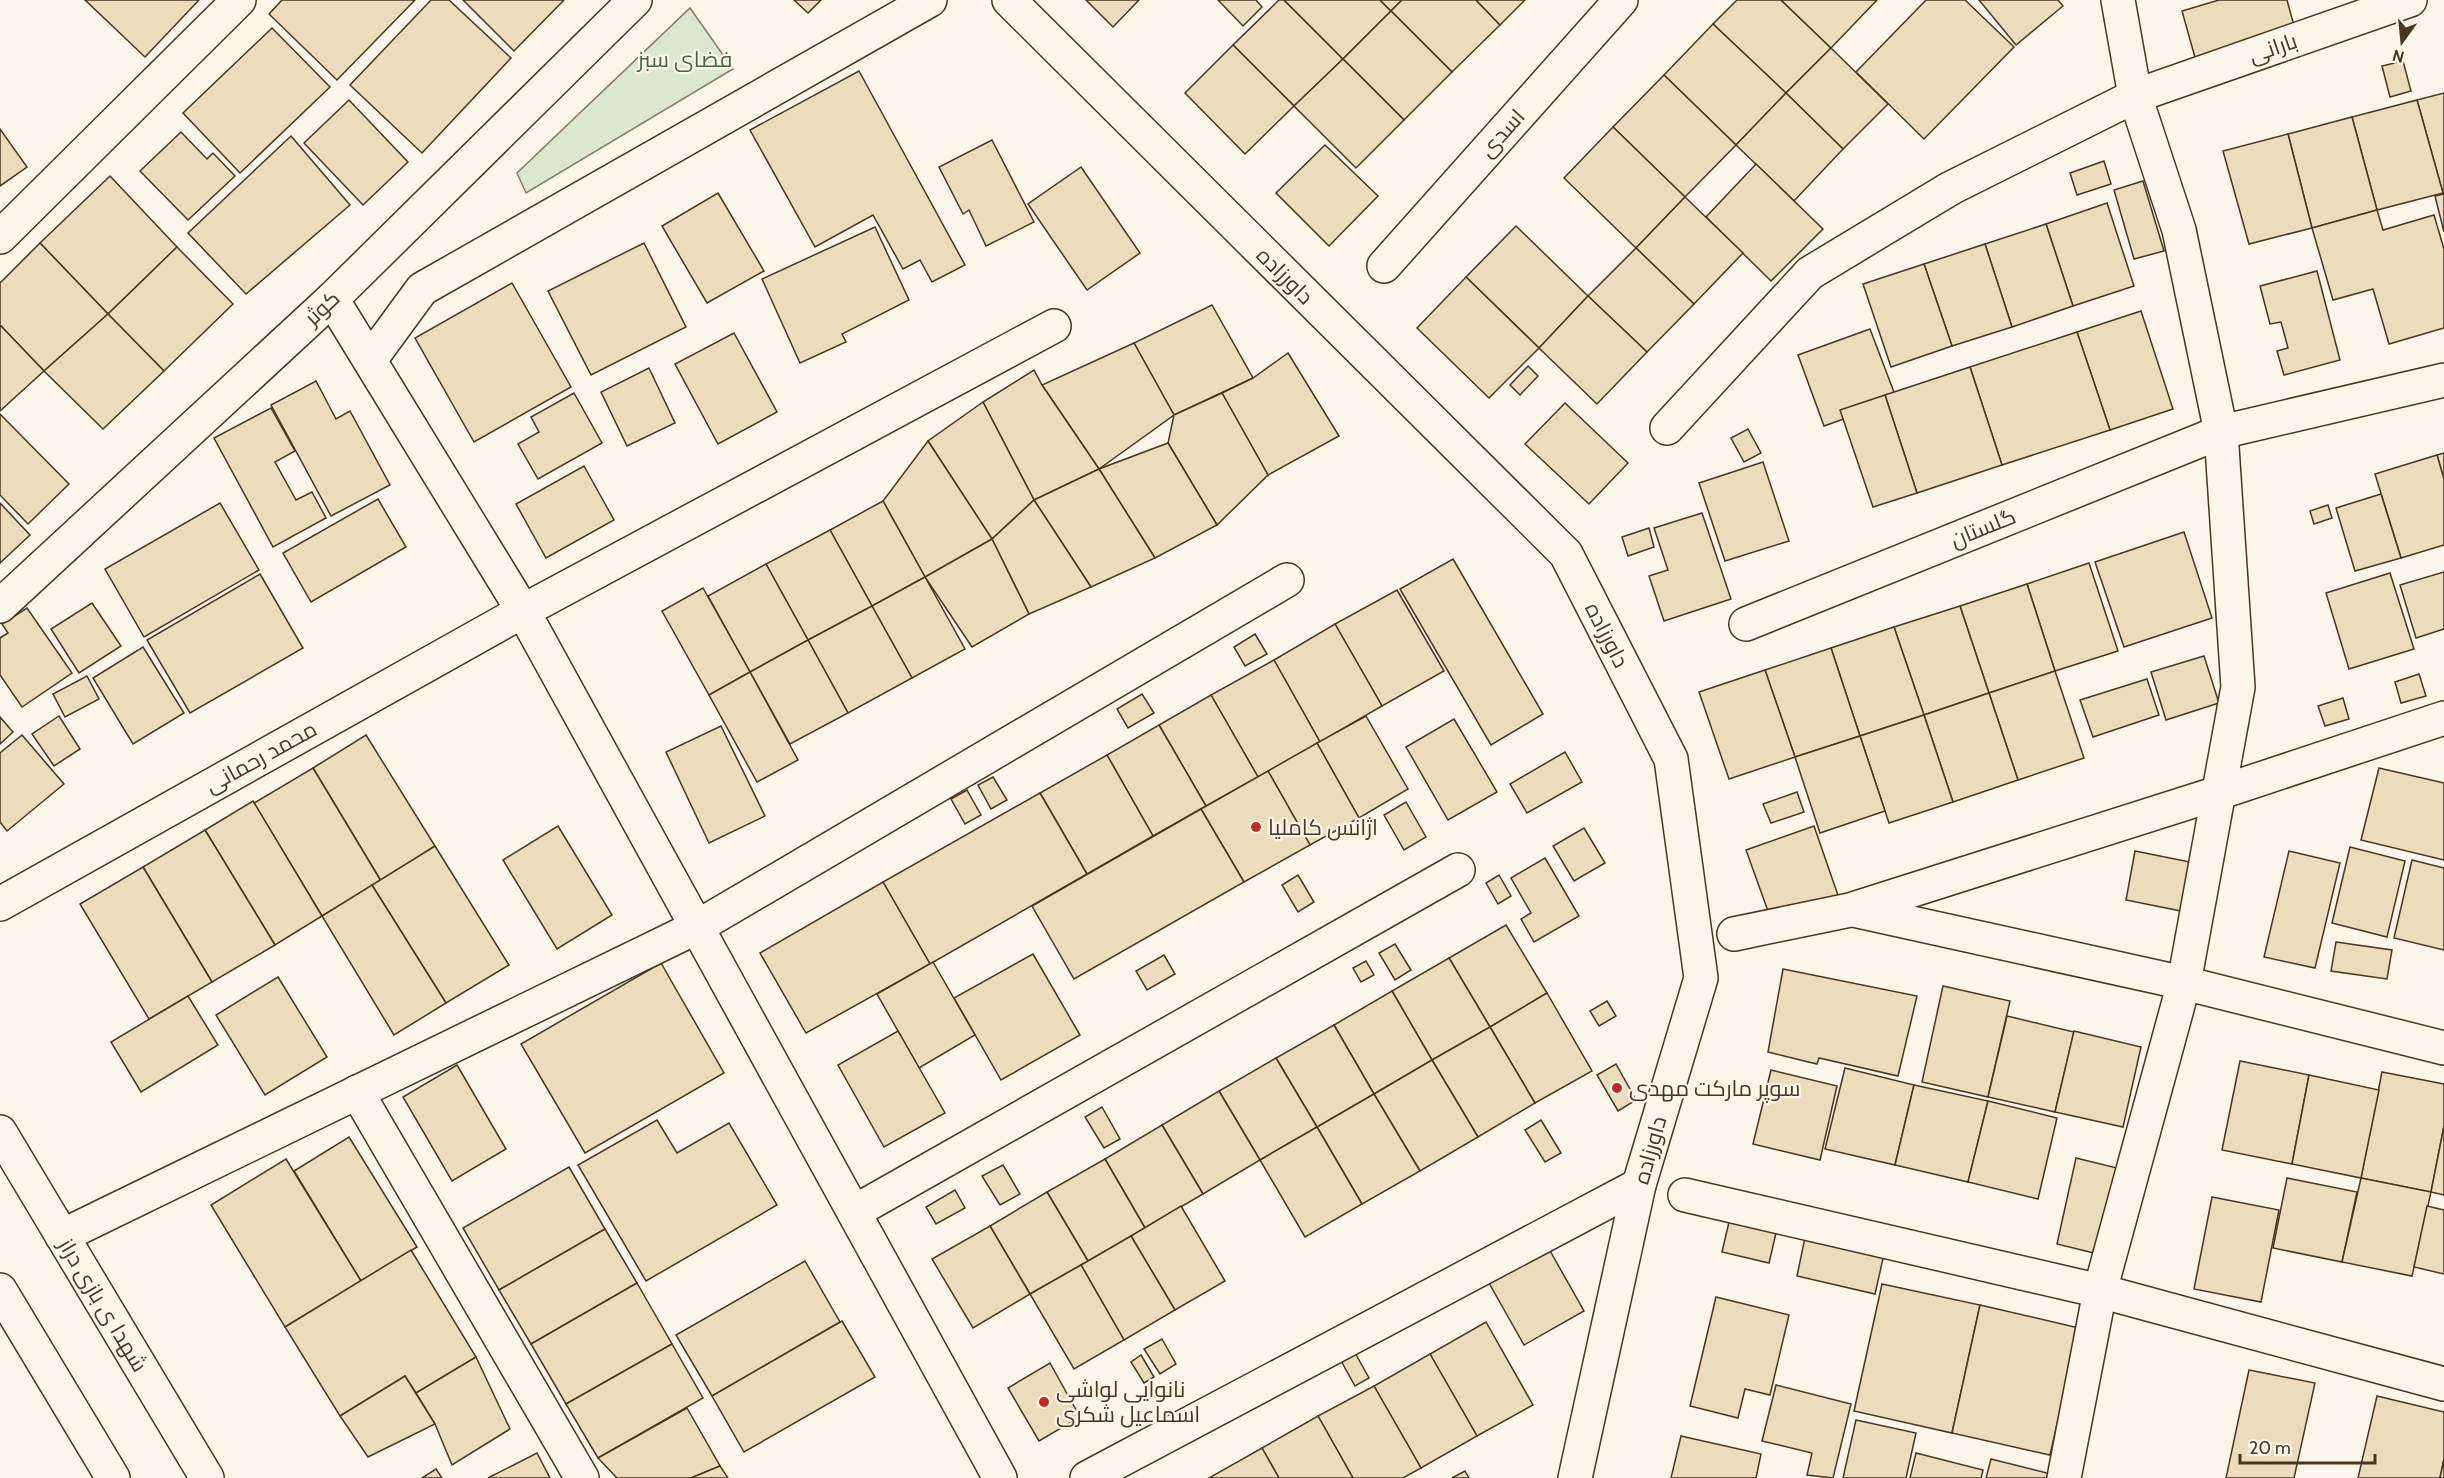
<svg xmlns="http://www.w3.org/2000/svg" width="2444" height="1478" viewBox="0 0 2444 1478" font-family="Cabin,Cairo,sans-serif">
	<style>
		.green { fill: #dce7d0; stroke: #887966; stroke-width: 1.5 }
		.building { fill: #ecdcbc; stroke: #4a3520; stroke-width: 1.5 }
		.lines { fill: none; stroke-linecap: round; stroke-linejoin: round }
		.street-casing { stroke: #4a3520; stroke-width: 36 }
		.secondary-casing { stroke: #4a3520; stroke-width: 36 }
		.street { stroke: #fbf6e9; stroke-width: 33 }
		.secondary { stroke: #fbf6e9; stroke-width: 33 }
		.poi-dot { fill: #c62828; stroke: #fbf6e9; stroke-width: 2 }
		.labels { text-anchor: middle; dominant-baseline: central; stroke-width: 4.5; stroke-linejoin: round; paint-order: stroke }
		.street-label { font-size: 22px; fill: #4a3520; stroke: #fbf6e9 }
		.park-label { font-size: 22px; fill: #436837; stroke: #fbf6e9 }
		.poi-label { font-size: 22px; fill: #4a3520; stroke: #fbf6e9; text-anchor: start }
	</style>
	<rect width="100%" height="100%" fill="#fbf6e9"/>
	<!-- green -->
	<path class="green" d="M690 8 733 69 526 193 517 173Z"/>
	<!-- building -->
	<g class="building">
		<path d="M85 0H199L145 57Z"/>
		<path d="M282 0H415L337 80 269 14Z"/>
		<path d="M431 0H449L511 58 422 153 350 85Z"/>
		<path d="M463 0H564L514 51Z"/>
		<path d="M794 0H821L808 13Z"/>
		<path d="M1086 0H1139L1113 27Z"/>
		<path d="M1218 0H1256L1262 7 1243 26Z"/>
		<path d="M1279 0H1284L1343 59 1294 106 1233 45Z"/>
		<path d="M1284 0H1380L1391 11 1343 59Z"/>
		<path d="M1380 0H1402L1391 11Z"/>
		<path d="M1402 0H1476L1500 25 1452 72 1391 11Z"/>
		<path d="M1476 0H1525L1500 25Z"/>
		<path d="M1737 0H1781L1831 48 1786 93 1713 24Z"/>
		<path d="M1781 0H1877L1831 48Z"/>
		<path d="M1926 0H1965L2014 47 1924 139 1856 72Z"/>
		<path d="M1979 0H2058L2063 6 2016 45Z"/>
		<path d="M2219 0H2287L2296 33 2196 61 2182 11Z"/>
		<path d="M1391 11 1452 72 1404 120 1343 59Z"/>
		<path d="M1713 24 1786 93 1736 145 1664 75Z"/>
		<path d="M272 28 330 87 240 173 183 113Z"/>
		<path d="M1233 45 1294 106 1245 154 1185 93Z"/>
		<path d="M1831 48 1888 104 1843 149 1786 93Z"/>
		<path d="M1343 59 1404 120 1356 168 1294 106Z"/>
		<path d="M2403 61 2411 91 2390 97 2382 66Z"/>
		<path d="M859 71 965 265 932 282 920 260 903 269 873 215 815 247 750 130Z"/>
		<path d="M1664 75 1736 145 1685 197 1613 127Z"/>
		<path d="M1786 93 1843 149 1794 201 1736 145Z"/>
		<path d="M2444 93V193H2443L2417 100Z"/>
		<path d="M349 100 408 162 363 205 304 143Z"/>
		<path d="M2417 100 2443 193 2377 210 2352 117Z"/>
		<path d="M2352 117 2377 210 2312 228 2288 134Z"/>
		<path d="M1613 127 1685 197 1636 248 1564 178Z"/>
		<path d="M0 129 27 167 0 186Z"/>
		<path d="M181 132 207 159 213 153 235 176 188 220 140 171Z"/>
		<path d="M2288 134 2312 228 2249 244 2223 151Z"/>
		<path d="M291 136 350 205 246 294 188 233Z"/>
		<path d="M992 140 1034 222 986 246 969 210 963 214 939 167Z"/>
		<path d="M1325 145 1378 196 1329 246 1276 193Z"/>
		<path d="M2104 161 2111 184 2077 195 2070 173Z"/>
		<path d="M1756 164 1823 229 1771 281 1706 217Z"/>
		<path d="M1081 167 1140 253 1087 290 1028 204Z"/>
		<path d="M110 176 177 247 108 314 40 243Z"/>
		<path d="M2143 181 2164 251 2134 259 2114 190Z"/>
		<path d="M718 193 764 271 707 303 662 226Z"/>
		<path d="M2444 194V232L2435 196Z"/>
		<path d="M1685 197 1743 253 1694 304 1636 248Z"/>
		<path d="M2107 203 2134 286 2073 306 2046 224Z"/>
		<path d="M2377 210 2383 230 2434 215 2444 249V328L2389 344 2373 289 2333 300 2312 228Z"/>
		<path d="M2046 224 2073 306 2012 327 1985 244Z"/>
		<path d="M1516 226 1588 296 1539 348 1466 277Z"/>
		<path d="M875 227 909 300 842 334 846 342 800 363 762 279Z"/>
		<path d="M40 243 108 314 44 371 0 325V283Z"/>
		<path d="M644 243 686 327 591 375 548 291Z"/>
		<path d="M1985 244 2012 327 1952 346 1924 264Z"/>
		<path d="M177 247 233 304 164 371 108 314Z"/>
		<path d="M1636 248 1694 304 1647 352 1588 296Z"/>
		<path d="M1924 264 1952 346 1891 367 1863 284Z"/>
		<path d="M2317 271 2340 360 2284 375 2277 351 2288 348 2281 322 2270 324 2260 286Z"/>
		<path d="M1466 277 1539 348 1489 398 1417 328Z"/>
		<path d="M512 283 571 387 474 442 415 338Z"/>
		<path d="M1588 296 1647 352 1597 404 1539 348Z"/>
		<path d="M1212 305 1253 378 1174 415 1134 343Z"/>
		<path d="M2141 311 2173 409 2110 430 2077 332Z"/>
		<path d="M108 314 164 371 103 429 44 371Z"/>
		<path d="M0 325 44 371 0 411Z"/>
		<path d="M1870 329 1897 400 1824 426 1798 355Z"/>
		<path d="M2077 332 2110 430 2002 465 1970 367Z"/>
		<path d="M734 333 777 412 718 444 675 364Z"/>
		<path d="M1134 343 1174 415 1099 469 1042 385Z"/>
		<path d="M1288 353 1339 436 1268 475 1222 393 1253 378Z"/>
		<path d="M1528 366 1538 376 1520 395 1510 385Z"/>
		<path d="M1970 367 2002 465 1917 493 1885 395Z"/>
		<path d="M649 368 675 423 627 446 601 392Z"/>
		<path d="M1034 370 1042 385 1099 469 1034 500 983 402Z"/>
		<path d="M316 381 336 419 350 411 390 485 331 516 271 405Z"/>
		<path d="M574 393 602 443 538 479 518 444 539 432 531 417Z"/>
		<path d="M1222 393 1268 475 1217 525 1168 443 1174 415Z"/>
		<path d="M1885 395 1917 493 1873 507 1840 410Z"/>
		<path d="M983 402 1034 500 992 539 928 441Z"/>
		<path d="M1565 403 1628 463 1589 504 1525 444Z"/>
		<path d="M271 408 295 451 275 462 296 500 312 492 326 518 273 547 214 438Z"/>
		<path d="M0 414 69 484 28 524 0 495Z"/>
		<path d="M1748 429 1761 453 1744 462 1731 438Z"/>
		<path d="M928 441 992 539 925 577 883 501Z"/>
		<path d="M1168 443 1217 525 1155 558 1099 469Z"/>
		<path d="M2444 453V479L2437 455Z"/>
		<path d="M2437 455 2444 479V545L2401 558 2375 474Z"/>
		<path d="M1763 462 1789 541 1725 561 1699 483Z"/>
		<path d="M584 466 614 520 546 558 516 504Z"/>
		<path d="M1099 469 1155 558 1091 587 1034 500Z"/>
		<path d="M2381 494 2401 558 2355 571 2336 508Z"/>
		<path d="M378 499 406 547 311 602 283 553Z"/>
		<path d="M1034 500 1091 587 1029 614 992 539Z"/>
		<path d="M883 501 925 577 872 606 830 530Z"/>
		<path d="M0 503 30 535 0 563Z"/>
		<path d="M220 503 259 570 144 637 105 569Z"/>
		<path d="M2328 505 2332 518 2314 524 2310 511Z"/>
		<path d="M1702 513 1731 599 1664 621 1649 576 1668 570 1654 528Z"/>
		<path d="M1649 528 1654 547 1628 556 1622 537Z"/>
		<path d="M830 530 872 606 808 640 766 564Z"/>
		<path d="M2184 532 2212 618 2124 647 2095 562Z"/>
		<path d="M992 539 1029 614 972 647 925 577Z"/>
		<path d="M1453 559 1543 714 1491 745 1400 589Z"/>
		<path d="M2089 563 2118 651 2055 671 2027 584Z"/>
		<path d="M766 564 808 640 750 672 708 596Z"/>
		<path d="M2444 572V629L2416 638 2400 585Z"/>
		<path d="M2390 573 2414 649 2349 669 2326 593Z"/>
		<path d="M260 574 303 648 190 713 147 640Z"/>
		<path d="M925 577 965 649 912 678 872 606Z"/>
		<path d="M2027 584 2055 671 1989 693 1960 606Z"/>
		<path d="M703 588 750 672 709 695 662 611Z"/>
		<path d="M1397 590 1444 671 1382 706 1335 624Z"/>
		<path d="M92 603 121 646 79 673 51 629Z"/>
		<path d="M872 606 912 678 848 713 808 640Z"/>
		<path d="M1960 606 1989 693 1924 715 1894 627Z"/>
		<path d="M27 608 72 673 22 707 0 675V638L8 633 2 624Z"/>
		<path d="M1335 624 1382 706 1320 742 1274 660Z"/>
		<path d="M1894 627 1924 715 1860 736 1831 648Z"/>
		<path d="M1255 634 1267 654 1245 666 1234 647Z"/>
		<path d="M808 640 848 713 790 744 750 672Z"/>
		<path d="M143 647 184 713 133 744 93 678Z"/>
		<path d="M1831 648 1860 736 1795 757 1765 670Z"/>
		<path d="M2204 656 2219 703 2166 720 2151 672Z"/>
		<path d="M1274 660 1320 742 1258 777 1211 695Z"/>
		<path d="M1765 670 1795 757 1729 779 1699 692Z"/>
		<path d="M2055 671 2084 758 2018 780 1989 693Z"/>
		<path d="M750 672 798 760 757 782 709 695Z"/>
		<path d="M2419 674 2426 696 2401 703 2395 682Z"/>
		<path d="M87 676 99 699 65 717 53 694Z"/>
		<path d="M2147 679 2159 715 2093 737 2080 700Z"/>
		<path d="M1989 693 2018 780 1953 802 1924 715Z"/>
		<path d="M1142 694 1154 713 1128 728 1117 709Z"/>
		<path d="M1211 695 1258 777 1206 806 1159 725Z"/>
		<path d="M2343 698 2349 719 2325 726 2318 706Z"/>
		<path d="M1924 715 1953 802 1889 823 1860 736Z"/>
		<path d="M59 716 80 749 54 766 32 734Z"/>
		<path d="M1366 716 1408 789 1359 818 1317 743Z"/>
		<path d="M0 717 13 732 0 744Z"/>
		<path d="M1454 719 1497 792 1448 820 1406 747Z"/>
		<path d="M1159 725 1206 806 1153 836 1107 755Z"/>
		<path d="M721 726 765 816 709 843 666 752Z"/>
		<path d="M22 735 64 784 7 831 0 822V753Z"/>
		<path d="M366 735 435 846 381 881 313 768Z"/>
		<path d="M1860 736 1885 811 1820 833 1795 757Z"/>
		<path d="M1317 743 1359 818 1310 845 1268 771Z"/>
		<path d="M1565 752 1582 782 1527 813 1510 784Z"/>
		<path d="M1107 755 1153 836 1087 874 1040 793Z"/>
		<path d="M313 768 381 881 322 916 254 803Z"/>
		<path d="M2379 768 2444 783V860L2361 840Z"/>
		<path d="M1268 771 1310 845 1244 882 1201 809Z"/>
		<path d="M993 777 1007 800 991 809 978 785Z"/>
		<path d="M967 790 981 815 965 824 951 799Z"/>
		<path d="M1797 792 1804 812 1771 823 1763 804Z"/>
		<path d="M1040 793 1087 874 930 964 883 882Z"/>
		<path d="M253 801 322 916 275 945 205 830Z"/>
		<path d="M1406 802 1426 837 1404 850 1384 815Z"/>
		<path d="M1201 809 1244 882 1074 979 1032 906Z"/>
		<path d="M558 826 612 915 557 949 503 860Z"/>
		<path d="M1814 826 1840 901 1773 925 1746 850Z"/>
		<path d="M1584 828 1605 863 1574 881 1553 846Z"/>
		<path d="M205 830 275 945 212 982 143 867Z"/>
		<path d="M435 846 509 965 446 1003 372 885Z"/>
		<path d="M2350 847 2405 861 2387 937 2332 923Z"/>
		<path d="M2135 851 2190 862 2181 911 2126 900Z"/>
		<path d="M2289 851 2340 863 2315 968 2264 957Z"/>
		<path d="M1545 858 1579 916 1534 942 1521 919 1531 913 1511 878Z"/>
		<path d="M2412 860 2444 868V950L2394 938Z"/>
		<path d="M143 867 212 982 149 1019 80 904Z"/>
		<path d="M1298 875 1314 902 1298 912 1282 885Z"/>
		<path d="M1499 875 1511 896 1498 904 1486 883Z"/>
		<path d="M883 882 930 964 806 1033 760 953Z"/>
		<path d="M372 885 446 1003 394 1035 322 916Z"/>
		<path d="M1506 925 1547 993 1490 1027 1449 958Z"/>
		<path d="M2336 942 2392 950 2387 979 2331 971Z"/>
		<path d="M1395 944 1411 970 1395 980 1379 953Z"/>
		<path d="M1033 954 1080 1035 1001 1080 954 998Z"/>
		<path d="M1164 955 1175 974 1147 990 1136 971Z"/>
		<path d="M1449 958 1490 1027 1432 1060 1392 991Z"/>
		<path d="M1366 961 1374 975 1361 982 1353 968Z"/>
		<path d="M933 962 975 1035 919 1068 877 994Z"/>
		<path d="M661 963 724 1073 585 1153 521 1044Z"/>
		<path d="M1783 969 1917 996 1898 1076 1819 1058 1817 1064 1768 1052Z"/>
		<path d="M278 977 327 1057 265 1095 216 1015Z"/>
		<path d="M1943 986 2010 1001 1988 1097 1922 1082Z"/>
		<path d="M1392 991 1432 1060 1374 1094 1334 1025Z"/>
		<path d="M1547 993 1592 1071 1535 1103 1490 1027Z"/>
		<path d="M188 996 218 1045 141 1092 111 1042Z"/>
		<path d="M1607 1001 1616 1016 1599 1026 1590 1011Z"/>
		<path d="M2007 1016 2074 1032 2055 1112 1988 1097Z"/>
		<path d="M1334 1025 1374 1094 1317 1127 1276 1058Z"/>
		<path d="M1490 1027 1535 1103 1478 1137 1432 1060Z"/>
		<path d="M898 1031 945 1113 884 1147 838 1065Z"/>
		<path d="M2074 1031 2141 1047 2123 1127 2055 1112Z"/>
		<path d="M1276 1058 1317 1127 1260 1160 1219 1091Z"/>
		<path d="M1432 1060 1478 1137 1420 1171 1374 1094Z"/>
		<path d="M2240 1061 2309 1075 2292 1164 2222 1150Z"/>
		<path d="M1616 1064 1636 1100 1618 1111 1597 1075Z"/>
		<path d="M457 1065 506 1149 452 1181 403 1097Z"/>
		<path d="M1845 1068 1914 1085 1895 1165 1825 1149Z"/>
		<path d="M1771 1070 1837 1086 1820 1160 1753 1144Z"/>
		<path d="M2382 1072 2444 1084V1126L2431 1192 2361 1178Z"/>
		<path d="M2309 1075 2379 1090 2361 1178 2292 1164Z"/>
		<path d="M1914 1085 1988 1101 1968 1182 1895 1165Z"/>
		<path d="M1219 1091 1260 1160 1203 1194 1162 1125Z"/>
		<path d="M1374 1094 1420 1171 1362 1204 1317 1127Z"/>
		<path d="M1988 1101 2057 1118 2038 1199 1968 1182Z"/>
		<path d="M1102 1107 1120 1139 1104 1148 1085 1117Z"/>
		<path d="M657 1120 677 1153 729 1123 777 1205 646 1281 578 1165Z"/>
		<path d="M1541 1120 1561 1153 1545 1162 1525 1130Z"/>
		<path d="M1162 1125 1203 1194 1145 1228 1105 1159Z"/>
		<path d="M2444 1126V1195L2431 1192Z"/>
		<path d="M1317 1127 1362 1204 1305 1237 1260 1160Z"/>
		<path d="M349 1137 417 1247 361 1281 294 1171Z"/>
		<path d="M2076 1158 2125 1170 2106 1256 2057 1244Z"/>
		<path d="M286 1159 361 1281 285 1327 211 1205Z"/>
		<path d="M1105 1159 1145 1228 1088 1261 1047 1192Z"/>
		<path d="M1003 1165 1020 1194 1000 1205 982 1176Z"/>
		<path d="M569 1167 605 1229 499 1290 463 1228Z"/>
		<path d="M2287 1178 2357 1192 2342 1262 2273 1248Z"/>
		<path d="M2361 1178 2431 1192 2412 1276 2342 1262Z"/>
		<path d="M955 1190 965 1208 936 1224 926 1207Z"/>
		<path d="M1047 1192 1088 1261 1030 1294 990 1226Z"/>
		<path d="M2212 1197 2279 1210 2261 1302 2194 1289Z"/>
		<path d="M1181 1206 1225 1281 1175 1310 1131 1236Z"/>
		<path d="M2427 1206 2444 1210V1274L2414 1267Z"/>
		<path d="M1729 1222 1776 1233 1769 1263 1722 1252Z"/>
		<path d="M1808 1223 1887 1241 1875 1294 1797 1276Z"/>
		<path d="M990 1226 1030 1294 973 1328 932 1259Z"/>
		<path d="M605 1229 637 1283 531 1344 499 1290Z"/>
		<path d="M1131 1236 1175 1310 1124 1340 1081 1265Z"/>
		<path d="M1549 1249 1584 1311 1524 1345 1489 1283Z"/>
		<path d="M411 1250 476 1357 416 1393 405 1376 340 1416 285 1327Z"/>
		<path d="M805 1261 840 1322 712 1396 676 1335Z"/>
		<path d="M1081 1265 1124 1340 1074 1369 1030 1294Z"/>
		<path d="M637 1283 672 1344 566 1404 531 1344Z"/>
		<path d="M1882 1284 1980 1305 1952 1433 1854 1411Z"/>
		<path d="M1716 1297 1789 1315 1770 1395 1745 1389 1738 1418 1690 1406Z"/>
		<path d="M1980 1305 2079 1328 2050 1455 1952 1433Z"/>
		<path d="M842 1321 875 1377 744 1452 712 1396Z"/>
		<path d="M1486 1322 1533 1405 1477 1436 1430 1354Z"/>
		<path d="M1162 1339 1176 1364 1160 1374 1144 1349Z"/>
		<path d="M672 1344 703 1398 598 1458 566 1404Z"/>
		<path d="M1354 1351 1369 1378 1355 1386 1340 1359Z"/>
		<path d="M1430 1354 1477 1436 1421 1468 1374 1386Z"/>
		<path d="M1141 1355 1154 1377 1144 1383 1131 1362Z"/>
		<path d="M476 1357 510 1429 452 1465 435 1424 416 1393Z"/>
		<path d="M1050 1363 1080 1417 1039 1441 1008 1388Z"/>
		<path d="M2249 1370 2315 1383 2294 1478H2226Z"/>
		<path d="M405 1376 435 1424 368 1457 340 1416Z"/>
		<path d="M1776 1385 1851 1404 1833 1478 1807 1475 1812 1453 1762 1441Z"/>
		<path d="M1374 1386 1421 1468 1403 1478H1353L1318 1416Z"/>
		<path d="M2377 1396 2444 1412V1459L2440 1478H2358Z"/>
		<path d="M687 1408 720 1466 691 1478H617L598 1458Z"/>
		<path d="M1318 1416 1353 1478H1279L1262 1448Z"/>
		<path d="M1856 1420 1916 1433 1906 1478H1843Z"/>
		<path d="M1681 1436 1761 1454 1756 1478H1671Z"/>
		<path d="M1262 1448 1279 1478H1209Z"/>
		<path d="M537 1453 550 1478H488Z"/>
		<path d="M1916 1453 1983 1470 1981 1478H1910Z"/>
		<path d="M1991 1459 2055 1475 2054 1478H1986Z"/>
		<path d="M2444 1459V1478H2440Z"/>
		<path d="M720 1466 728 1478H691Z"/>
		<path d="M436 1469 442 1478H422Z"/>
		<path d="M1465 1471 1469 1478H1452Z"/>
	</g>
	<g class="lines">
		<defs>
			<g id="street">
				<path d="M1009 0 1566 554 1671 759 1701 978 1639 1185 1575 1478"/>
				<path d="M0 237 239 0"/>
				<path d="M1384 266 1621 0"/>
				<path d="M332 299 523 611 1000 1478"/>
				<path d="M370 360 422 289 930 0"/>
				<path d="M1667 428 1810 273 1951 188 2135 96 2410 0"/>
				<path d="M0 606 332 299 635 0"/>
				<path d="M1746 624 2221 432 2444 380"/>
				<path d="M0 904 523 611 1054 326"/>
				<path d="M1853 910 2184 983 2444 1048"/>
				<path d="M1734 934 1850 910 2218 793 2444 718"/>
				<path d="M357 1092 582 1478"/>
				<path d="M1685 1195 2100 1291 2444 1384"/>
				<path d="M854 1212 1458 870"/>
				<path d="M62 1236 697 927 1287 580"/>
				<path d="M1087 1478 1639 1185"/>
				<path d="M2064 1478 2100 1291 2184 983 2238 687 2221 432 2179 230 2135 96 2118 0"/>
			</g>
			<g id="secondary">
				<path d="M0 1132 207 1478"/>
				<path d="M0 1290 113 1478"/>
			</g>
		</defs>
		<!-- street casing -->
		<use href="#street" class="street-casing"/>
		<!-- secondary casing -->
		<use href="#secondary" class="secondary-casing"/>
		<!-- street -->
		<use href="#street" class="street"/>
		<!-- secondary -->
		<use href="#secondary" class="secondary"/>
	</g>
	<!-- markers -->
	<g class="poi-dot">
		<circle cx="1256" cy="827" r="6"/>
		<circle cx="1617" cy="1088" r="6"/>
		<circle cx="1044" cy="1402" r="6"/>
	</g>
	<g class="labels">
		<!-- street labels -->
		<g class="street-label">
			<text transform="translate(2273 48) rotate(-19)">بارانی</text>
			<text transform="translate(1502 133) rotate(-48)">اسدی</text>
			<text transform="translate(1285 276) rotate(45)">داورزاده</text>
			<text transform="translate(322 308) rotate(-43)">کوثر</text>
			<text transform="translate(1983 528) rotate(-22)">گلستان</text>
			<text transform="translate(1607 635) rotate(63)">داورزاده</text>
			<text transform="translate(261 757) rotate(-29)">محمد رحمانی</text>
			<text transform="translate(1650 1150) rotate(-74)">داورزاده</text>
			<text transform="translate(103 1305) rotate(59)">شهدا ی بازی دراز</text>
		</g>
		<!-- park labels -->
		<g class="park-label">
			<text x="685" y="59">فضای سبز</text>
		</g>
		<!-- poi labels -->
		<g class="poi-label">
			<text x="1268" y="827">اژانس کاملیا</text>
			<text x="1629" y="1088">سوپر مارکت مهدی</text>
			<text x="1056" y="1389">نانوایی لواشی<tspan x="1056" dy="25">اسماعیل شکری</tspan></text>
		</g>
	</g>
	<!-- north arrow -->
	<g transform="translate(2402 42) rotate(195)" stroke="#fbf6e9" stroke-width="4.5" paint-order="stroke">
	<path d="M0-4.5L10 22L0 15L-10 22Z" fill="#4a3520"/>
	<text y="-9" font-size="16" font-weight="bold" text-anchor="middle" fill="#4a3520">N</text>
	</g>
	<!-- scale -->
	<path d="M2240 1454v9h135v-9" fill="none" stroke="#4a3520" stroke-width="3"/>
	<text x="2249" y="1454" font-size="18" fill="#4a3520" stroke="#fbf6e9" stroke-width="4.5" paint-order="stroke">20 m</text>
</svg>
